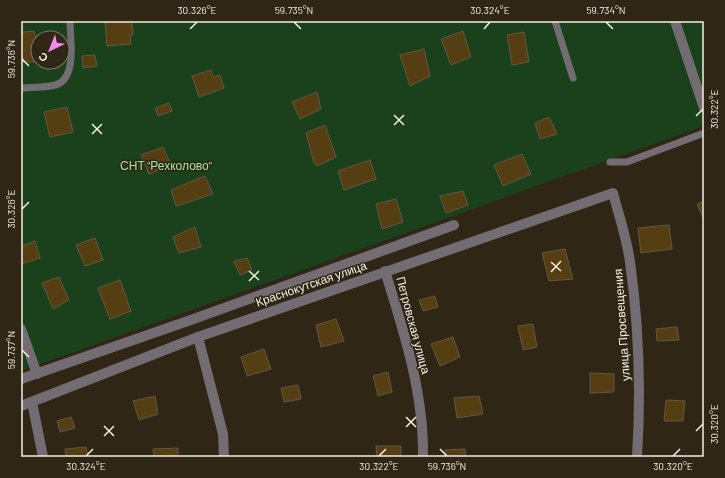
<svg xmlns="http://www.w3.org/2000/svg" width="725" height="478" viewBox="0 0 725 478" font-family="Barlow,sans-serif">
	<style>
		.green { fill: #1a411b; fill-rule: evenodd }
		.building { fill: #553e12; stroke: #625746 }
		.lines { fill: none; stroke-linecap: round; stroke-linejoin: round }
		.service { stroke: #736c72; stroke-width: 7 }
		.minor { stroke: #736c72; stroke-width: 10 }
		.ticks { fill: none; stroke: #f5efe4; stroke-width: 1.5 }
		.labels { text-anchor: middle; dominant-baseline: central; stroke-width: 3; stroke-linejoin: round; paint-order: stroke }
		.park-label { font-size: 12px; fill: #a1e4a0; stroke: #2f2616 }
		.street-label { font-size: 12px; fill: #f5efe4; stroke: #2f2616 }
		.neatline { fill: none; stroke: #f5efe4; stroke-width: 1.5 }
		.ticks-label { font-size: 10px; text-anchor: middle; fill: #f5efe4 }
	</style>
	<rect width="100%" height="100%" fill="#2f2616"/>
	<!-- green -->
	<path class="green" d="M21 21H704V126L21 371ZM38 38H62V62H38Z"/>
	<!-- building -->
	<g class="building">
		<path d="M105 21H132L133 35H130L131 44 107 46Z"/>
		<path d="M34 31 35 36H39L38 57H35L36 62H23V57H21L22 32Z"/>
		<path d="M463 31 471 57 451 65 441 39Z"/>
		<path d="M524 32 529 62 512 65 507 35Z"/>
		<path d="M424 49 430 76 410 86 400 55Z"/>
		<path d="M95 55 97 66 83 68 82 56Z"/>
		<path d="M211 70 213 77 220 75 224 88 199 97 192 76Z"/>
		<path d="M317 92 321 109 300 119 292 102Z"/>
		<path d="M169 103 172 111 158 116 155 108Z"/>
		<path d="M67 107 73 132 50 137 44 112Z"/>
		<path d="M549 117 557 134 540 139 535 123Z"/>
		<path d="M325 125 336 157 317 166 314 163 306 133Z"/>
		<path d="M163 147 171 165 149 174 141 155Z"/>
		<path d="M522 154 531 174 503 186 494 165Z"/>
		<path d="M370 160 376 179 344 190 338 171Z"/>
		<path d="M205 176 213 194 176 206 171 190Z"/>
		<path d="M463 191 468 205 446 213 440 196Z"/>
		<path d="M396 199 403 222 382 229 376 204Z"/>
		<path d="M704 201V219L697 204Z"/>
		<path d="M669 225 672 249 641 253 638 228Z"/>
		<path d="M195 227 201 247 179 253 173 237Z"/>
		<path d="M95 238 103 260 85 266 76 245Z"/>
		<path d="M35 241 40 258 21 264V246Z"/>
		<path d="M565 249 573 279 549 281 542 253Z"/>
		<path d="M247 258 252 270 240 275 234 261Z"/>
		<path d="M59 277 69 300 53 309 42 283Z"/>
		<path d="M120 280 131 311 110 319 98 288Z"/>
		<path d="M435 296 438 307 423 311 419 300Z"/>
		<path d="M336 319 344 341 321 347 316 325Z"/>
		<path d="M533 324 537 347 523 350 518 326Z"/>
		<path d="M677 327 679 340 657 341 656 329Z"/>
		<path d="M453 337 460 357 440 366 431 344Z"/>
		<path d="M264 349 271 369 247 376 241 357Z"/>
		<path d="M388 372 392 392 378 396 373 376Z"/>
		<path d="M590 373 614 374V392L590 393Z"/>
		<path d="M298 385 301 399 284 402 281 388Z"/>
		<path d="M155 396 158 414 139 420 133 401Z"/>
		<path d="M479 396 483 414 457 418 454 398Z"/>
		<path d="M666 400 685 401 683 421H664Z"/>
		<path d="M71 417 75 428 60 432 57 421Z"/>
		<path d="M376 446H401V457H377Z"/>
		<path d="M86 447 88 457H66L65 449Z"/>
		<path d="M178 448V457H154L153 449Z"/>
		<path d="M465 449 466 457H445V450Z"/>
	</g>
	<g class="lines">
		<!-- service -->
		<g class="service">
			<path d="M555 21 573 78"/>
			<path d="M21 88C30 87 50 88 58 84 77 76 70 37 70 21"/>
			<path d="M610 162H627L704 133"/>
		</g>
		<!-- minor -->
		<g class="minor">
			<path d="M675 21 704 108"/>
			<path d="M385 271C404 332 424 393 423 457"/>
			<path d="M21 329 37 374"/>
			<path d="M198 337 223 434 224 457"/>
			<path d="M21 379 188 321 454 225"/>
			<path d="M32 402 43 457"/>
			<path d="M21 406 198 337 613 193C619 216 627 239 630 262 639 326 641 392 637 457"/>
		</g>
	</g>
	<!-- ticks -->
	<path class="ticks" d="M294 22 301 29M606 22 613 29M190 29 197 22M484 29 490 22M22 59 29 66M394 115 404 125M696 116 703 109M92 124 102 134M394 125 404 115M92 134 102 124M22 209 29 202M551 262 561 271M249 271 259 280M551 272 561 261M249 281 259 271M22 350 29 357M406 417 416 427M104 426 114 436M406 427 416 417M696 431 703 424M104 436 114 426M440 449 447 456M86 456 93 449M379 456 386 449M673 456 680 449"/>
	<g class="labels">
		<!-- park labels -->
		<g class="park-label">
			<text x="166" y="165">СНТ "Рехколово"</text>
		</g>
		<!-- street labels -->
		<g class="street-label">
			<text transform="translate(311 283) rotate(-19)">Краснокутская улица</text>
			<text transform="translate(414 325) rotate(75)">Петровская улица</text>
			<text transform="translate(621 325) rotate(-94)">улица Просвещения</text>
		</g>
	</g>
	<!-- border -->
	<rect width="725" height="478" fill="none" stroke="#2f2616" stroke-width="44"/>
	<!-- north arrow -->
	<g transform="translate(50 50) rotate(223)"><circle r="19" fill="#2f2616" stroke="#7e7668"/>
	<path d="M0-3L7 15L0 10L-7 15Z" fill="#f589ef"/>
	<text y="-6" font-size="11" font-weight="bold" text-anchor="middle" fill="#f5efe4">С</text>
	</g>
	<rect x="22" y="22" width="681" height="434" class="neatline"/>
	<g class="ticks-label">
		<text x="197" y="14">30.326°E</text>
		<text x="294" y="14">59.735°N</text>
		<text x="490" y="14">30.324°E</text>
		<text x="606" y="14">59.734°N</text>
		<text transform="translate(11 59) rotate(-90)" y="4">59.736°N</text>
		<text transform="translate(714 109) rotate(-90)" y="4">30.322°E</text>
		<text transform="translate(11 209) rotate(-90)" y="4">30.326°E</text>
		<text transform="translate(11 350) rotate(-90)" y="4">59.737°N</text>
		<text transform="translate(714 424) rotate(-90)" y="4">30.320°E</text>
		<text x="86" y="470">30.324°E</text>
		<text x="379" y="470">30.322°E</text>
		<text x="447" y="470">59.736°N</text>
		<text x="673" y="470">30.320°E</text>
	</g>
</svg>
